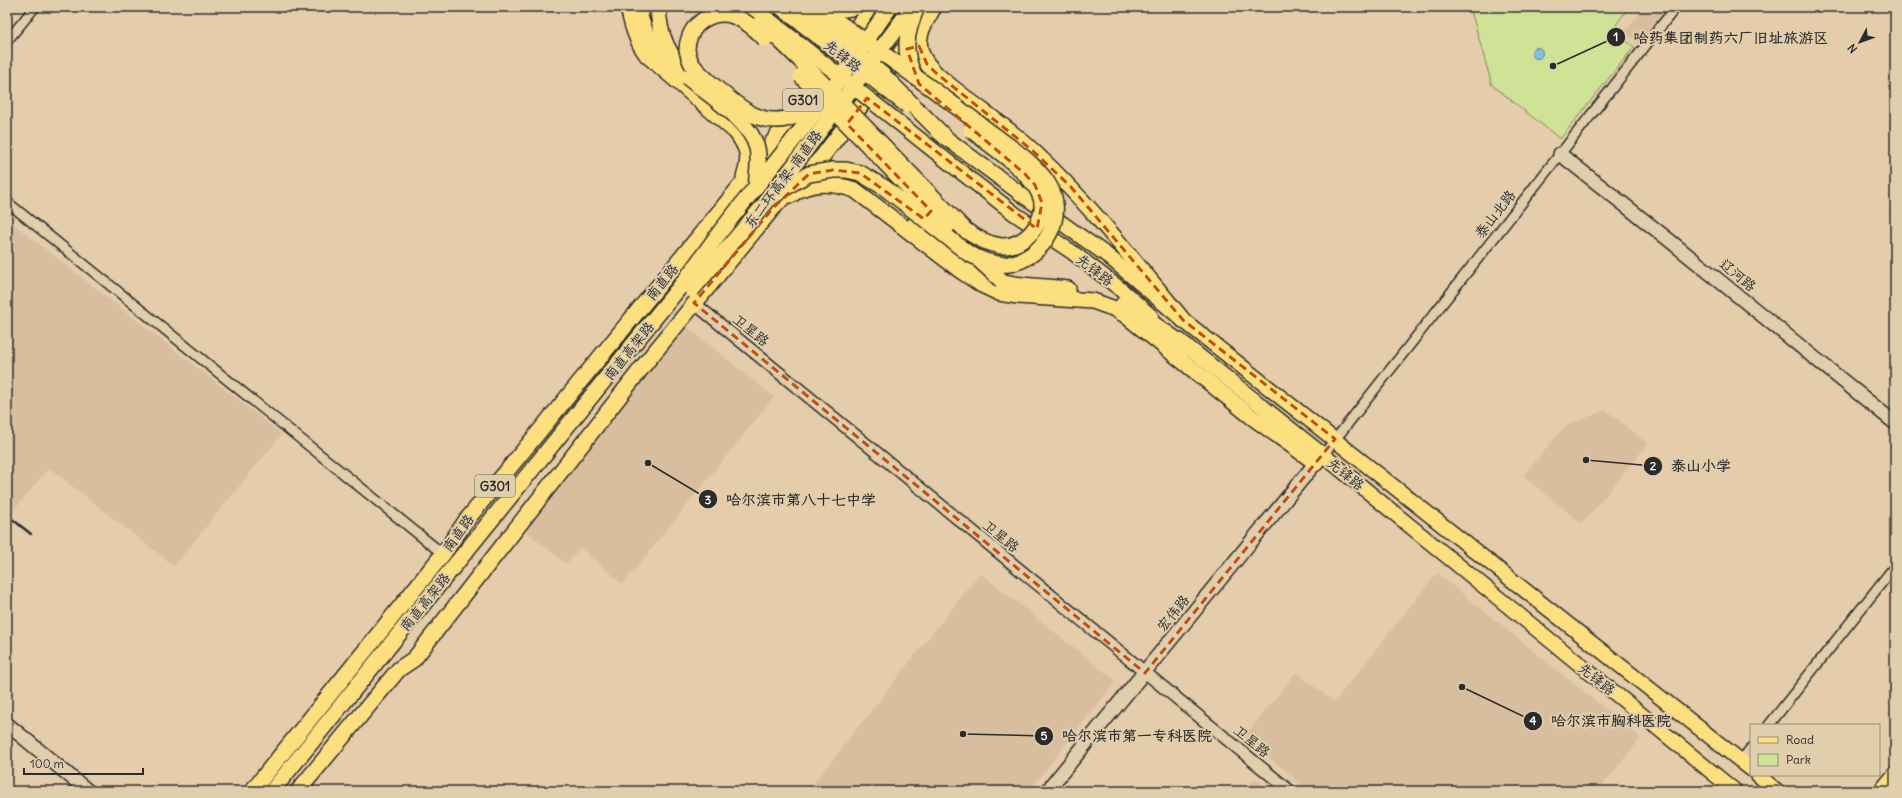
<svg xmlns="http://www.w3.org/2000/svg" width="1902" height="798" viewBox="0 0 1902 798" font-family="Delius,'LXGW WenKai TC',sans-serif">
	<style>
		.built { fill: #d8be9e }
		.green { fill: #d0e296; stroke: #7e8660 }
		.water { fill: #7fc4e0; stroke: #5d8798 }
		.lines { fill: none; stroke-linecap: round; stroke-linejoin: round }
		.minor-casing { stroke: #2b2b2b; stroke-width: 12 }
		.tertiary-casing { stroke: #2b2b2b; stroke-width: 14 }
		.secondary-casing { stroke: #2b2b2b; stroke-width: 16 }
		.primary-casing { stroke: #2b2b2b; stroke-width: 17 }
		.trunk-casing { stroke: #2b2b2b; stroke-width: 18 }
		.minor { stroke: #e0ceac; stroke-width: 9 }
		.tertiary { stroke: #e0ceac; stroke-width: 11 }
		.secondary { stroke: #e0ceac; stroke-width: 13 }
		.primary { stroke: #fce080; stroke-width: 14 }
		.trunk { stroke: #fce080; stroke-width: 15 }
		.rail { stroke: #2b2b2b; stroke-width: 2.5 }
		.primary-bridge-casing { stroke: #2b2b2b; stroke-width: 17; stroke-linecap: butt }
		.trunk-bridge-casing { stroke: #2b2b2b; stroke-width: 18; stroke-linecap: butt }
		.primary-bridge { stroke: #fce080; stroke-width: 14 }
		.trunk-bridge { stroke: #fce080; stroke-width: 15 }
		.marked { fill: none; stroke: #c25012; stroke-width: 3; stroke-dasharray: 8 5; stroke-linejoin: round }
		.labels { text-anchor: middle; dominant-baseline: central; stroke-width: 4; stroke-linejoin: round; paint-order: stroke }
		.shield { fill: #e0ceac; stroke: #615c52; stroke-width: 1 }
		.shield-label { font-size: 13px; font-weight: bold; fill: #2b2b2b }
		.street-label { font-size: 14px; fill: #2b2b2b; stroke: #e0ceac }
		.leader { fill: none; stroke: #2b2b2b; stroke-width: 1.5 }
		.callout-dot { fill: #2b2b2b; stroke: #e0ceac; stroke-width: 1.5 }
		.mark-label { font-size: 12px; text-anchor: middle; font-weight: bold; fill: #fff }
		.callout-label { font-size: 15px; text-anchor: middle; font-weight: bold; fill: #2b2b2b; stroke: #e0ceac; stroke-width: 4; stroke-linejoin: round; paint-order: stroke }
	</style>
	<rect width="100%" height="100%" fill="#e5cdab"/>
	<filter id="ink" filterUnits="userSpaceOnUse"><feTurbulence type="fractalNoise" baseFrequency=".025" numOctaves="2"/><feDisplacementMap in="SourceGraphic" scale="8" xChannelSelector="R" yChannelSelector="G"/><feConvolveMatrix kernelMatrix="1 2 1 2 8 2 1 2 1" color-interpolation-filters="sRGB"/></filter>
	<g filter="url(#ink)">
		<!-- built -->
		<g class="built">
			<path d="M1644 7H1675L1643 47 1625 32Z"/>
			<path d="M7 219 282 434 174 566 49 468 7 518Z"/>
			<path d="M686 326 774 397 623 584 580 548 566 564 522 528Z"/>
			<path d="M1606 410 1648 444 1582 524 1523 476 1565 426Z"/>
			<path d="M980 573 1116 681 1029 791H814L810 788Z"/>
			<path d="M1437 573 1641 738 1598 791H1310L1244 737 1296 672 1334 702Z"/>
			<path d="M1255 778 1271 791H1244Z"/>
		</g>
		<!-- green -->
		<path class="green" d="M1470 7H1629L1615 26 1617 28 1615 32 1634 47 1560 139 1492 85Z"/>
		<!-- water -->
		<circle class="water" cx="1537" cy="53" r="5.5"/>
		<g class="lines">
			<defs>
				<g id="minor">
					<path d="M7 41 35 7"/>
					<path d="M7 202 443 554"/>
					<path d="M1323 455 1676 7"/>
					<path d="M1769 725 1895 566"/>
					<path d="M1741 761 1751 748"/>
				</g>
				<path id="tertiary" d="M694 303 1290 791"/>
				<g id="secondary">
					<path d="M1560 154 1669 240 1895 423"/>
					<path d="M7 724 88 791"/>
					<path d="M1047 791 1322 455"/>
				</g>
				<g id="primary">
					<path d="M962 150 1021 194 1108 256 1183 320 1751 769"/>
					<path d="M952 165 1015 214 1072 252 1119 288 1151 316"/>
					<path d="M1179 340 1323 455 1735 791"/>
					<path d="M1758 775 1777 791"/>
					<path d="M1881 791 1895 774"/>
				</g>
				<g id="trunk">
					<path d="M628 7C632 25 636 41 647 55L736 132C748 148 751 158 744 177"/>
					<path d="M658 7C659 38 669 53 687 77"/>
					<path d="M745 7 761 22"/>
					<path d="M934 7C926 21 914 37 922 55 929 71 948 84 962 95 986 114 1012 131 1034 152 1089 203 1135 262 1183 320"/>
					<path d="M638 9C643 30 652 49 669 63"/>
					<path d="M791 195C811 180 834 183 855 190L961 271 982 285 999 293 1018 296 1093 301 1115 309 1125 315 1252 417 1316 463"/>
					<path d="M915 223C939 241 975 274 1004 282 1025 287 1046 286 1068 289"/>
					<path d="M1123 304 1136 312 1187 347"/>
					<path d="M252 791 443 554 465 522 742 184 860 23 869 7"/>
					<path d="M272 791 683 283"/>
					<path d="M298 791 399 669 414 659 648 360 773 208 822 157 903 50 919 46"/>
				</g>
			</defs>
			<!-- minor casing -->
			<use href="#minor" class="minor-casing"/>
			<!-- tertiary casing -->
			<use href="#tertiary" class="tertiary-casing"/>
			<!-- secondary casing -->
			<use href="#secondary" class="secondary-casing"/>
			<!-- primary casing -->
			<use href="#primary" class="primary-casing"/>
			<!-- trunk casing -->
			<use href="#trunk" class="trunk-casing"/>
			<!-- minor -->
			<use href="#minor" class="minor"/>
			<!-- tertiary -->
			<use href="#tertiary" class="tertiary"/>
			<!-- secondary -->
			<use href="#secondary" class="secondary"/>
			<!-- primary -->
			<use href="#primary" class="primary"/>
			<!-- trunk -->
			<use href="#trunk" class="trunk"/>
			<!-- rail -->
			<path class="rail" d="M7 515 31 534"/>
			<defs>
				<g id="primary-bridge">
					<path d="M780 7 907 106"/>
					<path d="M763 15 952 165"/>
					<path d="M937 131 962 150"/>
				</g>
				<g id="trunk-bridge">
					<path d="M802 7 883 75 946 138"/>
					<path d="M827 7 846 9 856 7"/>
					<path d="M761 22 800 60 965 230C977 238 987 244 1001 246 1027 248 1051 216 1039 193 1028 170 991 146 971 130"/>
					<path d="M765 39C746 19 722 2 697 25 691 31 687 41 687 50 688 54 690 61 692 64 700 76 736 105 748 112 755 116 766 120 774 120 790 121 807 111 821 105"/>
					<path d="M801 76 947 227"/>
					<path d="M687 77C708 95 750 120 757 148 760 160 757 175 756 187"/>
					<path d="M915 77C902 51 906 33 917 7"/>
					<path d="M769 199 794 182 809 174 833 170H846L860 173 885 188 969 254C982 260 995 266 1009 264 1045 258 1069 214 1047 182 1032 160 1007 145 986 129 931 86 873 47 817 7"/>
					<path d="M979 260 1002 281"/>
					<path d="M683 283 720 232 821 105 890 7"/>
					<path d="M692 290 769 199 910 10"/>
				</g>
			</defs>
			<!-- primary-bridge casing -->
			<use href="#primary-bridge" class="primary-bridge-casing"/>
			<!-- trunk-bridge casing -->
			<use href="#trunk-bridge" class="trunk-bridge-casing"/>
			<!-- primary-bridge -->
			<use href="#primary-bridge" class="primary-bridge"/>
			<!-- trunk-bridge -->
			<use href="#trunk-bridge" class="trunk-bridge"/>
		</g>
	</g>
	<!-- marked area -->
	<path class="marked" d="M919 46 927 64 936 73 1033 151 1071 187 1183 320 1335 439 1145 673 694 303 773 208 809 174 833 170 860 173 924 219 931 211 847 124 867 98 1037 229 1042 203 1035 185 1025 174 919 84 907 49Z"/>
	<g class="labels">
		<!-- shield labels -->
		<g class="shield">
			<rect x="783" y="89" width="40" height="22" rx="3"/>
			<rect x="475" y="475" width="40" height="22" rx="3"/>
		</g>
		<g class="shield-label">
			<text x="803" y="100">G301</text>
			<text x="495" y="486">G301</text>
		</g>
		<!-- street labels -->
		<g class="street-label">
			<text transform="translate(843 56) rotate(38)">先锋路</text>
			<text transform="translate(783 179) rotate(-53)">东二环高架-南直路</text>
			<text transform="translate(1495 214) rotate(-52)">泰山北路</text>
			<text transform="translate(1095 270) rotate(37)">先锋路</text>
			<text transform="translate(1738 275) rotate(39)">辽河路</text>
			<text transform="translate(662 282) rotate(-51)">南直路</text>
			<text transform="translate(751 330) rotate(39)">卫星路</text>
			<text transform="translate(629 351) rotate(-51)">南直高架路</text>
			<text transform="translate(1346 474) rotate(39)">先锋路</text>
			<text transform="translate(458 533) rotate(-54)">南直路</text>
			<text transform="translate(1001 536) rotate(39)">卫星路</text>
			<text transform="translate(425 602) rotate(-51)">南直高架路</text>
			<text transform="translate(1173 613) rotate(-51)">宏伟路</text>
			<text transform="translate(1597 679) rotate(39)">先锋路</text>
			<text transform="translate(1252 741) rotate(39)">卫星路</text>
		</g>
	</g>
	<!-- callouts -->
	<path class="leader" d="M1553 66L1616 37M1586 460L1653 466M648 463L708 499M1462 687L1533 721M963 734L1044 736"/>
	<g class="callout-dot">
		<circle cx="1553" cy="66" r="4"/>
		<circle cx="1586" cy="460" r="4"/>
		<circle cx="648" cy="463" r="4"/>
		<circle cx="1462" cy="687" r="4"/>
		<circle cx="963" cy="734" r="4"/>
		<circle cx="1616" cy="37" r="10"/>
		<circle cx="1653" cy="466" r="10"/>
		<circle cx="708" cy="499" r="10"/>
		<circle cx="1533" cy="721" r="10"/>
		<circle cx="1044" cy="736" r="10"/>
	</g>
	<g class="mark-label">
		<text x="1616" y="41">1</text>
		<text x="1653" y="470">2</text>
		<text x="708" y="504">3</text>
		<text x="1533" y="725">4</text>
		<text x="1044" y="740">5</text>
	</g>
	<g class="callout-label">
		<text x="1731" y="43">哈药集团制药六厂旧址旅游区</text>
		<text x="1701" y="471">泰山小学</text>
		<text x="801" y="505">哈尔滨市第八十七中学</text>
		<text x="1611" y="726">哈尔滨市胸科医院</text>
		<text x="1137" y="741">哈尔滨市第一专科医院</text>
	</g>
	<!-- margin -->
	<rect width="1902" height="798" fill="none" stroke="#e0ceac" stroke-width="24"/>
	<rect x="12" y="12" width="1878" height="774" fill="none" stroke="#2b2b2b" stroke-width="1.5" filter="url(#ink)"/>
	<!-- legend -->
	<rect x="1750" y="724" width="130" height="52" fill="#e0ceac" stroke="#988d78"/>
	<rect x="1758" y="737" width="20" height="6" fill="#fce080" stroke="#988d78"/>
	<text x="1786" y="744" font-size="12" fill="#2b2b2b">Road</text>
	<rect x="1758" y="754" width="20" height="12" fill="#d0e296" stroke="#988d78"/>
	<text x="1786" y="764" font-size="12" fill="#2b2b2b">Park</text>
	<!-- north arrow -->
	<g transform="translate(1860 42) rotate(229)" stroke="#e0ceac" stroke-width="3" paint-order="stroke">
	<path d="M0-3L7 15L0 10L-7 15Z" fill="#2b2b2b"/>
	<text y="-6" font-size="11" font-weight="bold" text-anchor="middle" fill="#2b2b2b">N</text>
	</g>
	<!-- scale -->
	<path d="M24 768v6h119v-6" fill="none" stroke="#2b2b2b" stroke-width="2"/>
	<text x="30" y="768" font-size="12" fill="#2b2b2b" stroke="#e0ceac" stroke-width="3" paint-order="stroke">100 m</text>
</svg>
